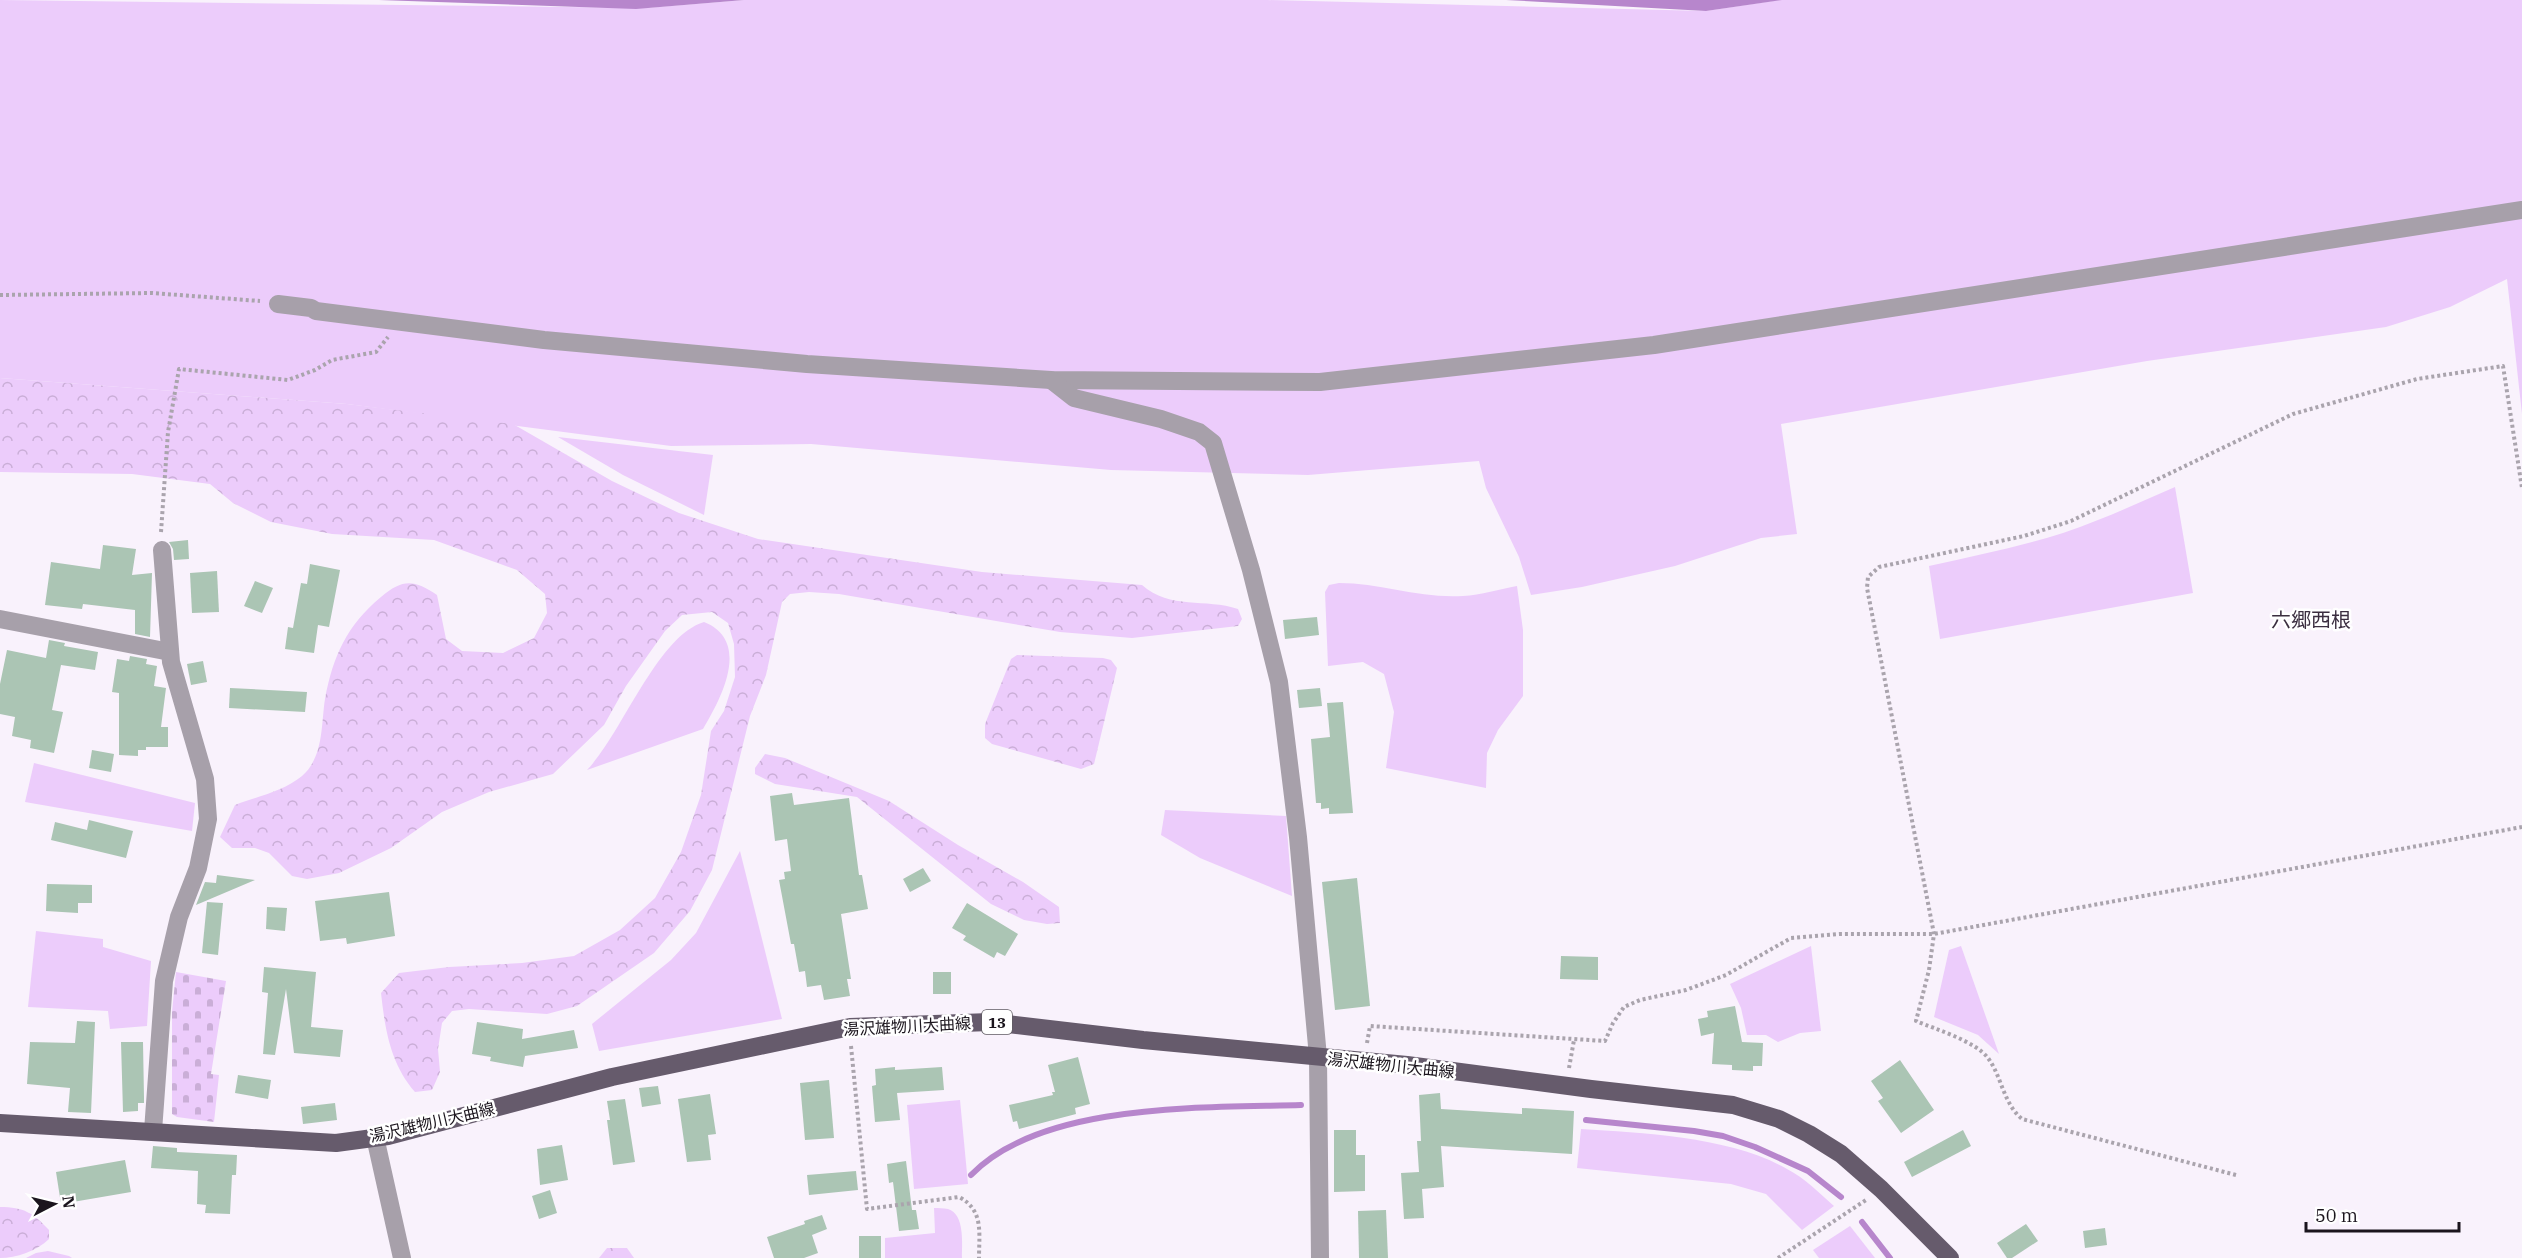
<svg xmlns="http://www.w3.org/2000/svg" width="2522" height="1258" viewBox="0 0 2522 1258" font-family="'IBM Plex Serif','Noto Sans JP',serif">
	<style>
		.grass { fill: #ecccfb }
		.forest { fill: url(#forest-crowns) }
		.cemetery { fill: url(#cemetery-stones) }
		.water { fill: #b786cc }
		.lines { fill: none; stroke-linecap: round; stroke-linejoin: round }
		.stream { stroke: #b786cc; stroke-width: 6 }
		.building { fill: #abc5b4 }
		.path { stroke: #aaa4ad; stroke-width: 4; stroke-dasharray: 3 3; stroke-linecap: butt }
		.minor { stroke: #a7a0aa; stroke-width: 18 }
		.major { stroke: #665b6c; stroke-width: 18 }
		.labels { text-anchor: middle; dominant-baseline: central; stroke-width: 5; stroke-linejoin: round; paint-order: stroke }
		.shield { fill: #fff; stroke: #5f5b61; stroke-width: 1.5 }
		.shield-label { font-size: 15px; font-weight: bold; fill: #1b151d }
		.street-label { font-size: 16px; fill: #1b151d; stroke: #fff }
		.quarter-label { font-size: 20px; fill: #3b2e40; stroke: #fff }
	</style>
	<defs>
		<pattern id="forest-crowns" width="20" height="18" patternUnits="userSpaceOnUse" patternTransform="scale(1.5)"><rect width="20" height="18" fill="#ecccfb"/><path d="M2 6a3 3 0 1 1 6 0M12 15a3 3 0 1 1 6 0" fill="none" stroke="#caaed7"/></pattern>
		<pattern id="cemetery-stones" width="16" height="16" patternUnits="userSpaceOnUse" patternTransform="scale(1.5)"><rect width="16" height="16" fill="#ecccfb"/><path d="M2 7V4a2 2 0 0 1 4 0v3zM10 15v-3a2 2 0 0 1 4 0v3z" fill="#caaed7"/></pattern>
	</defs>
	<rect width="100%" height="100%" fill="#f9f2fc"/>
	<!-- grass -->
	<g class="grass">
		<path d="M0 0 646 8 744 0H1267L1706 11 1779 0H2522V414L2507 279 2450 307 2386 327 2147 361 1781 424 1797 534 1761 538 1675 566 1582 587 1531 595 1519 557 1486 488 1479 461 1308 475 1111 470 811 444 671 446 347 404 0 378Z"/>
		<path d="M558 437 713 455 704 515 623 475Z"/>
		<path d="M2175 487 2193 593 1940 639 1929 566C1974 556 2019 547 2063 533 2102 520 2138 503 2175 487Z"/>
		<path d="M1339 583C1381 583 1422 599 1463 596 1481 595 1500 589 1517 586L1523 630V696L1498 730 1487 753 1486 788 1386 768 1394 712 1384 674 1363 662 1328 666 1325 592 1329 585Z"/>
		<path d="M704 622C752 641 721 699 703 729L587 770C622 734 657 636 704 622Z"/>
		<path d="M34 763 195 803 192 831 25 802Z"/>
		<path d="M1165 810 1286 816 1292 896 1200 858 1161 835Z"/>
		<path d="M740 851 782 1019 599 1051 592 1024 671 960 696 933Z"/>
		<path d="M36 931 103 939V947L151 961 147 1026 110 1029 108 1011 28 1007Z"/>
		<path d="M1811 946 1821 1031 1800 1033 1778 1042 1766 1035H1747L1741 1008 1730 984Z"/>
		<path d="M1961 946 1999 1054 1978 1035 1934 1017 1949 950Z"/>
		<path d="M960 1100 968 1184 914 1189 907 1105Z"/>
		<path d="M1581 1129C1644 1133 1732 1137 1787 1169 1805 1178 1819 1193 1834 1206L1802 1230 1766 1194 1731 1184 1577 1168Z"/>
		<path d="M934 1208C938 1208 944 1208 948 1209 965 1214 962 1244 962 1258H885V1238L935 1233Z"/>
		<path d="M1850 1226 1875 1258H1819L1813 1250Z"/>
		<path d="M48 1251 69 1256 72 1258H26L36 1253Z"/>
	</g>
	<!-- forest -->
	<g class="forest">
		<path d="M0 378 347 404 513 424 612 481 679 513 758 539 982 572 1142 585C1170 610 1206 598 1238 609L1242 619 1238 626 1132 638 1060 632 839 594 809 592 790 594 782 602 766 675 750 716 712 870 690 911 654 953 577 1006 547 1014 469 1009 452 1011 442 1023 438 1049 440 1072 432 1090 415 1092C390 1063 385 1029 381 993L399 973 449 967 522 963 574 956 620 930 655 898 681 852 701 795 711 731 724 711 735 677 734 644 728 623 712 612 682 615 665 631 626 686 604 725 553 774 489 792 442 812 391 848 339 873 307 879 292 876 269 853 255 848H232L220 837 235 805C256 797 284 791 302 776 324 757 321 724 325 699 333 656 347 625 381 597 402 579 414 579 437 595L446 639 462 651 503 653 534 638 547 613 545 594 517 570 434 540 332 534 271 522 233 503 210 484 132 474 0 472Z"/>
		<path d="M1017 655 1103 658 1111 660 1117 668 1094 764 1081 769 992 744 985 738V724L1011 659Z"/>
		<path d="M765 754 785 758 889 801 958 845 1023 882 1059 907 1060 923 1047 924 1024 920 991 904 857 797 775 784 755 774V768Z"/>
		<path d="M0 1207C24 1207 33 1213 49 1230V1239C37 1251 16 1258 0 1258Z"/>
		<path d="M607 1248H627L634 1258H599Z"/>
	</g>
	<!-- cemetery -->
	<path class="cemetery" d="M176 972 226 981 211 1074 219 1075 214 1122 177 1117 172 1114V1012Z"/>
	<!-- water -->
	<g class="water">
		<path d="M379 0H744L636 9Z"/>
		<path d="M1506 0H1782L1706 11Z"/>
	</g>
	<g class="lines">
		<!-- stream -->
		<g class="stream">
			<path d="M1586 1120 1694 1131 1723 1136 1755 1147 1808 1171 1841 1197"/>
			<path d="M971 1175C1042 1102 1205 1108 1301 1105"/>
			<path d="M1862 1222 1890 1258"/>
		</g>
	</g>
	<!-- building -->
	<g class="building">
		<path d="M188 540 189 559 174 560 173 549 169 542Z"/>
		<path d="M103 545 136 549 132 575 152 573 150 637 135 634V610L83 604 82 609 45 605 51 562 100 569Z"/>
		<path d="M310 564 340 570 329 627 318 625 314 653 285 649 288 627 293 628 301 583 307 584Z"/>
		<path d="M217 571 219 612 192 613 190 573Z"/>
		<path d="M255 581 273 588 262 613 244 606Z"/>
		<path d="M1317 617 1319 635 1285 639 1283 620Z"/>
		<path d="M49 640 65 643 64 646 98 652 95 670 61 665 52 710 63 712 54 753 30 748 31 740 12 736 15 717 0 714V684L7 650 46 658Z"/>
		<path d="M130 656 147 659 146 664 157 666 154 686 166 688 161 727H168V747H146V750H138V756L119 755V693L112 692 117 659 129 661Z"/>
		<path d="M203 661 207 682 191 685 187 664Z"/>
		<path d="M230 688 307 692 305 712 229 708Z"/>
		<path d="M1320 688 1322 706 1299 708 1297 690Z"/>
		<path d="M1343 702 1353 813 1329 814V808L1321 809V803H1316L1311 739 1330 737 1327 703Z"/>
		<path d="M92 750 114 754 111 772 89 768Z"/>
		<path d="M792 793 794 805 849 798 859 875H862L868 909 841 914 851 979H847L850 996 824 1000 821 985 807 987 805 971 799 972 794 944H791L779 880 785 879 784 872 791 871 787 839 775 841 770 796Z"/>
		<path d="M89 820 133 831 126 858 51 840 55 822 87 830Z"/>
		<path d="M923 868 931 881 910 892 903 879Z"/>
		<path d="M217 875 255 880 196 905 205 882 216 883Z"/>
		<path d="M1357 878 1370 1006 1335 1010 1322 882Z"/>
		<path d="M47 884 92 885V903H78V913L46 911Z"/>
		<path d="M389 892 395 936 347 944 346 938 320 941 315 901Z"/>
		<path d="M207 902 223 903 218 955 202 953Z"/>
		<path d="M967 903 1018 934 1005 956 997 952 994 958 963 940 966 936 952 928Z"/>
		<path d="M267 907 287 908 285 931 266 929Z"/>
		<path d="M1561 956 1598 957V980L1560 979Z"/>
		<path d="M264 967 316 972 311 1027 343 1030 340 1057 294 1053 286 989 275 1055 263 1054 268 993 262 992Z"/>
		<rect x="933" y="972" width="18" height="22"/>
		<path d="M1735 1006 1742 1042 1763 1043 1762 1066H1753V1071L1732 1070V1065L1712 1064 1714 1033 1701 1036 1698 1019 1708 1017 1707 1011Z"/>
		<path d="M77 1021 95 1022 91 1113 68 1112 70 1088 27 1084 30 1042 75 1043Z"/>
		<path d="M477 1022 523 1029 522 1039 574 1030 578 1048 525 1056 523 1067 490 1061 491 1057 472 1054Z"/>
		<path d="M121 1042H143L144 1098V1103H138V1111L123 1112Z"/>
		<path d="M1078 1057 1090 1104 1075 1108 1076 1114 1019 1129 1017 1121 1013 1122 1009 1105 1053 1095 1052 1092H1055L1048 1065Z"/>
		<path d="M1900 1060 1934 1110 1901 1133 1878 1101 1883 1098 1871 1081Z"/>
		<path d="M895 1067V1070L942 1067 944 1090 897 1093 900 1120 875 1122 872 1086 876 1085 875 1069Z"/>
		<path d="M238 1075 271 1080 268 1099 235 1093Z"/>
		<path d="M829 1080 834 1138 805 1140 800 1083Z"/>
		<path d="M658 1086 661 1104 642 1107 639 1088Z"/>
		<path d="M1440 1093 1441 1109 1522 1114V1108L1574 1111 1572 1154 1441 1146 1444 1187 1422 1189 1424 1218 1404 1219 1401 1173 1419 1172 1417 1141H1421L1419 1095Z"/>
		<path d="M710 1094 716 1134 708 1135 711 1160 687 1162 678 1099Z"/>
		<path d="M625 1099 635 1162 613 1165 607 1120H610L607 1101Z"/>
		<path d="M335 1103 337 1120 303 1124 301 1107Z"/>
		<path d="M1334 1130H1356V1155H1365V1191L1334 1192Z"/>
		<path d="M1963 1130 1971 1146 1912 1177 1904 1162Z"/>
		<path d="M562 1145 568 1180 540 1185 537 1149Z"/>
		<path d="M153 1146 177 1148V1152L237 1155 236 1175H232L230 1214 205 1213 206 1205 197 1204 198 1171 151 1168Z"/>
		<path d="M125 1160 131 1192 61 1204 56 1172Z"/>
		<path d="M906 1161 912 1210H916L919 1229 899 1231 893 1182 889 1183 887 1164Z"/>
		<path d="M856 1171 858 1190 809 1195 807 1175Z"/>
		<path d="M550 1190 557 1213 539 1219 532 1196Z"/>
		<path d="M1386 1210 1388 1258H1359L1358 1211Z"/>
		<path d="M822 1215 827 1229 812 1235 818 1253 804 1258H774L767 1237 805 1224 804 1221Z"/>
		<path d="M2026 1224 2038 1241 2012 1258H2007L1997 1243Z"/>
		<path d="M2105 1228 2107 1245 2085 1248 2083 1231Z"/>
		<rect x="859" y="1236" width="22" height="22"/>
	</g>
	<g class="lines">
		<!-- path -->
		<g class="path">
			<path d="M0 295 152 293 260 301"/>
			<path d="M161 532 168 432 179 369 288 380 315 370 332 360 376 352 388 337"/>
			<path d="M1367 1043 1370 1026 1605 1041 1613 1023 1624 1007 1640 1000 1686 990 1726 975 1791 938 1839 934H1934L2522 827"/>
			<path d="M851 1046 867 1209 959 1197C984 1210 979 1233 979 1258"/>
			<path d="M1569 1068 1574 1040"/>
			<path d="M2236 1175 2022 1119C2003 1103 2002 1077 1988 1058 1975 1041 1935 1029 1916 1021L1929 970 1934 934 1867 588 1868 577 1879 567 2024 536 2071 521 2293 414 2417 379 2503 366 2522 488"/>
			<path d="M1778 1258 1866 1200"/>
		</g>
		<!-- minor -->
		<g class="minor">
			<path d="M278 304 311 308 316 311 544 340 807 364 1051 380 1320 382 1654 345 2522 210"/>
			<path d="M1051 380 1074 398 1161 419 1199 432 1213 443 1251 570 1279 682 1298 837 1318 1057 1320 1258"/>
			<path d="M0 619 170 652"/>
			<path d="M153 1131 164 981 179 917 198 868 208 819 205 779 171 662 162 550"/>
			<path d="M375 1137 402 1258"/>
		</g>
		<!-- major -->
		<path class="major" d="M0 1123 336 1143 388 1136 612 1077 850 1027 990 1022 1143 1040 1407 1065 1591 1089 1733 1105 1779 1119 1809 1134 1841 1154 1881 1189 1950 1258"/>
	</g>
	<g class="labels">
		<!-- shield labels -->
		<rect class="shield" x="982" y="1010" width="30" height="24" rx="4.5"/>
		<g class="shield-label">
			<text x="997" y="1022">13</text>
		</g>
		<!-- street labels -->
		<g class="street-label">
			<text transform="translate(907 1026) rotate(-3)">湯沢雄物川大曲線</text>
			<text transform="translate(1391 1065) rotate(6)">湯沢雄物川大曲線</text>
			<text transform="translate(432 1122) rotate(-13)">湯沢雄物川大曲線</text>
		</g>
		<!-- quarter labels -->
		<g class="quarter-label">
			<text x="2311" y="619">六郷西根</text>
		</g>
	</g>
	<!-- north arrow -->
	<g transform="translate(54 1204) rotate(83)" stroke="#ffffff" stroke-width="4.5" paint-order="stroke">
	<path d="M0-4.5L10 22L0 15L-10 22Z" fill="#1b151d"/>
	<text y="-9" font-size="16" font-weight="bold" text-anchor="middle" fill="#1b151d">N</text>
	</g>
	<!-- scale -->
	<path d="M2306 1222v9h153v-9" fill="none" stroke="#1b151d" stroke-width="3"/>
	<text x="2315" y="1222" font-size="18" fill="#1b151d" stroke="#ffffff" stroke-width="4.5" paint-order="stroke">50 m</text>
</svg>
